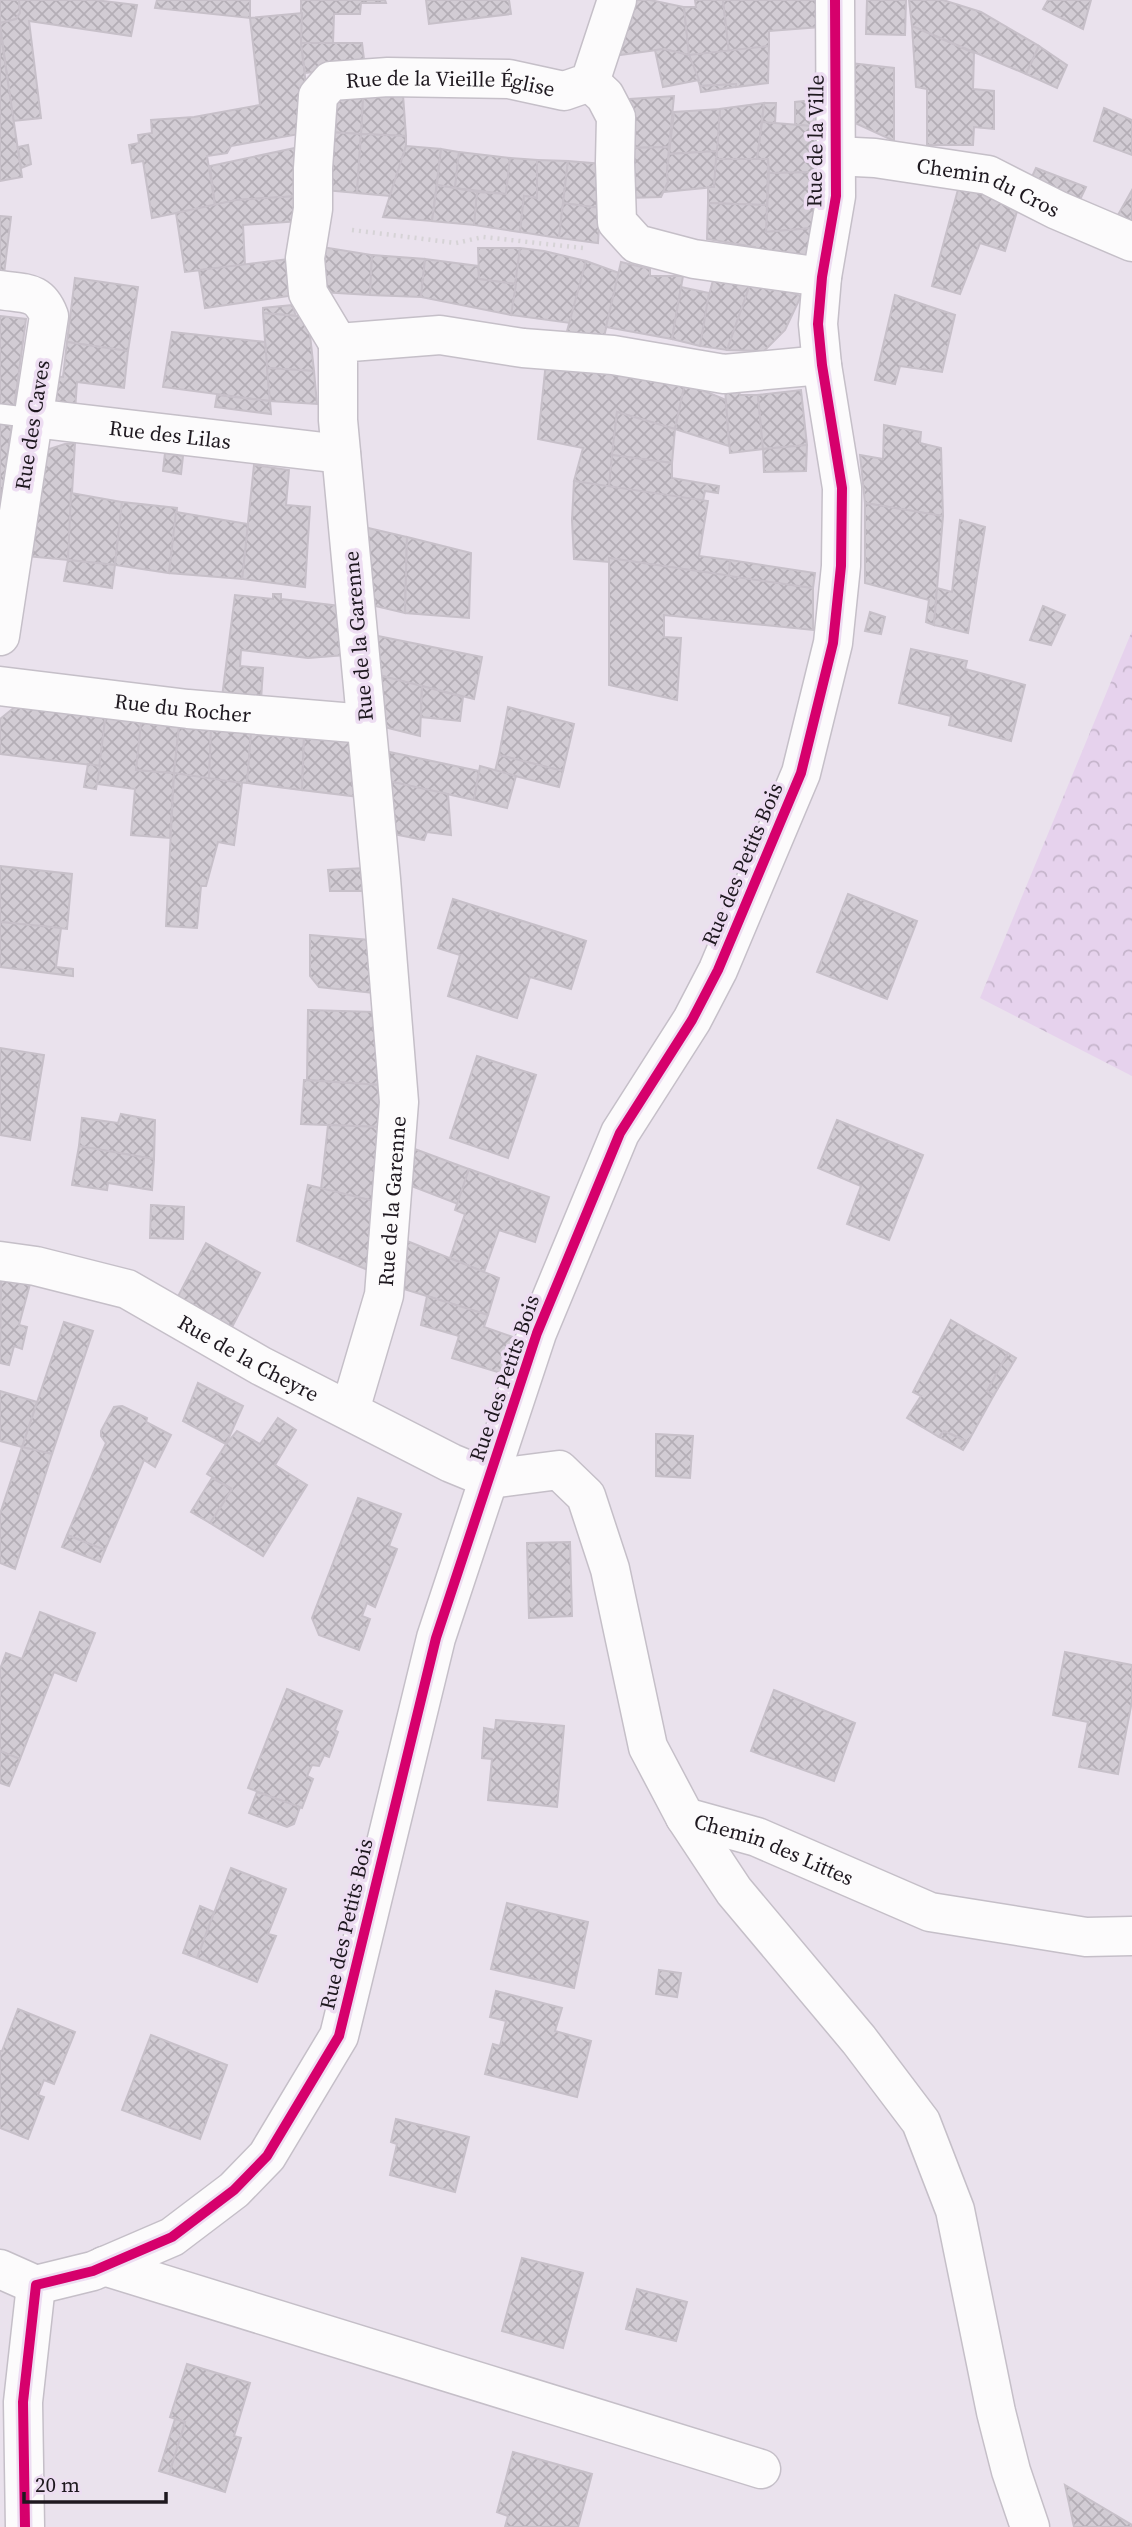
<svg xmlns="http://www.w3.org/2000/svg" width="1132" height="2527" viewBox="0 0 1132 2527" font-family="'Source Serif 4',serif">
	<style>
		.forest { fill: url(#forest-crowns) }
		.building { fill: url(#building-cross-hatch); stroke: #c7c0c9; stroke-width: 2 }
		.lines { fill: none; stroke-linecap: round; stroke-linejoin: round }
		.service-casing { stroke: #c5bfc8; stroke-width: 22 }
		.minor-casing { stroke: #c5bfc8; stroke-width: 41 }
		.path { stroke: #d6d3d6; stroke-width: 4.5; stroke-dasharray: 2 5; stroke-linecap: butt }
		.service { stroke: #fcfbfc; stroke-width: 19 }
		.minor { stroke: #fcfbfc; stroke-width: 38 }
		.cycleway-casing { stroke: #edddf2; stroke-width: 15 }
		.cycleway { stroke: #d6006c; stroke-width: 10 }
		.labels { text-anchor: middle; dominant-baseline: central; stroke-width: 7; stroke-linejoin: round; paint-order: stroke }
		.street-label { font-size: 21px; fill: #1e181f; stroke: #edddf2 }
	</style>
	<defs>
		<pattern id="forest-crowns" width="20" height="18" patternUnits="userSpaceOnUse" patternTransform="scale(1.75)"><rect width="20" height="18" fill="#e6d2ed"/><path d="M2 6a3 3 0 1 1 6 0M12 15a3 3 0 1 1 6 0" fill="none" stroke="#c5b4cb"/></pattern>
		<pattern id="building-cross-hatch" width="8" height="8" patternUnits="userSpaceOnUse" patternTransform="scale(1.75)"><rect width="8" height="8" fill="#d2ccd4"/><path d="M0 0l8 8M0 8l8-8" fill="none" stroke="#b4aeb6"/></pattern>
	</defs>
	<rect width="100%" height="100%" fill="#eae2ed"/>
	<!-- forest -->
	<path class="forest" d="M1132 631V1076L980 998Z"/>
	<!-- building -->
	<g class="building">
		<path d="M0 0H19L20 13 16 19 0 23Z"/>
		<path d="M19 0H95L137 5 131 36 29 21 41 118 13 121 0 23 16 19 20 13Z"/>
		<path d="M157 0H250V18L155 8Z"/>
		<path d="M301 0H385L386 3H361L360 14H334L333 43H301Z"/>
		<path d="M426 0H509L511 14 429 24Z"/>
		<path d="M633 0H650L684 7 689 55 664 49 620 55Z"/>
		<path d="M695 0H723L729 52 689 55 684 7H696Z"/>
		<path d="M723 0H819L820 27 769 31V46L729 52Z"/>
		<path d="M867 0H906L905 35 866 34Z"/>
		<path d="M909 0H943L981 12 1039 46 1026 74 912 26Z"/>
		<path d="M1048 0H1091L1083 29 1043 9Z"/>
		<path d="M302 13 301 43 308 102 305 133 231 146 227 153 207 156 215 205 152 218 143 161 132 163 129 145 139 143 138 135 152 133 151 120 194 117 260 105 250 18Z"/>
		<path d="M912 26 974 53 973 89 994 91V129L974 127 973 145H927V89L916 87Z"/>
		<path d="M0 29 22 177 0 181Z"/>
		<path d="M301 43H362L365 67 305 73Z"/>
		<path d="M769 46 768 83 736 87V84L700 86 689 55Z"/>
		<path d="M1039 46 1067 65 1057 88 1026 74Z"/>
		<path d="M664 49 689 55 699 80 663 87 655 50Z"/>
		<path d="M850 63 894 68V141L853 122Z"/>
		<path d="M736 84V87L701 92 700 86Z"/>
		<path d="M363 95H403L406 136 361 134Z"/>
		<path d="M363 95 361 134 327 132 336 98Z"/>
		<path d="M674 96 669 147 628 148 630 99Z"/>
		<path d="M823 99 824 127 795 125V102Z"/>
		<path d="M764 103 757 160 716 159 720 109Z"/>
		<path d="M764 103H776L775 124 762 122Z"/>
		<path d="M1104 108 1132 120V155L1094 141Z"/>
		<path d="M720 109 717 151 669 154 674 112Z"/>
		<path d="M762 122 824 127 819 172 769 173 768 159 757 160Z"/>
		<path d="M327 132 361 134 357 193 325 190Z"/>
		<path d="M361 134 406 136V146L390 196 357 193Z"/>
		<path d="M28 145 31 164 21 168 18 147Z"/>
		<path d="M304 146 299 196 236 200 215 205 210 166Z"/>
		<path d="M406 146 441 149 432 221 383 217Z"/>
		<path d="M669 147 667 172 668 182 661 197 626 198 628 148Z"/>
		<path d="M441 149 459 152 455 188 437 185Z"/>
		<path d="M717 151 714 187 663 192 668 182 667 172 669 154Z"/>
		<path d="M459 152 510 158 506 194 455 188Z"/>
		<path d="M510 158 537 160V198L524 196 520 232 474 225 477 192 506 194Z"/>
		<path d="M716 159H768L767 205 708 203V187H714Z"/>
		<path d="M537 160 568 161 559 238 520 232 524 196 537 198Z"/>
		<path d="M568 161 603 164 600 208 563 203Z"/>
		<path d="M1036 168 1086 187 1077 206 1029 183Z"/>
		<path d="M819 172 812 228 766 232 769 173Z"/>
		<path d="M960 182 1019 205 1005 251 980 243 960 294 932 286Z"/>
		<path d="M437 185 477 192 474 225 432 221Z"/>
		<path d="M1132 190V231L1114 222Z"/>
		<path d="M299 196 300 221 243 225 245 265 185 272 176 213 236 200Z"/>
		<path d="M563 203 600 208 598 243 559 238Z"/>
		<path d="M708 203 767 205 766 232 812 228 805 261 754 254 755 247 707 239Z"/>
		<path d="M0 216 11 217 4 274 0 273Z"/>
		<path d="M322 247 372 255 370 295 321 292Z"/>
		<path d="M478 248H520L516 284 479 279Z"/>
		<path d="M520 248 544 251 586 261 570 323 511 315Z"/>
		<path d="M372 255 425 259 421 297 370 295Z"/>
		<path d="M290 259 289 296 205 308 199 270Z"/>
		<path d="M425 259 478 266 479 279 516 284 511 315 421 297Z"/>
		<path d="M586 261 619 273 603 341 566 335Z"/>
		<path d="M621 262 650 269V276H683L672 339 606 327Z"/>
		<path d="M714 277 750 285 727 350 700 346 705 309Z"/>
		<path d="M75 278 138 287 128 351 67 342Z"/>
		<path d="M752 279 801 296 785 330 764 351 727 350Z"/>
		<path d="M681 287 709 293 700 346 672 339Z"/>
		<path d="M895 295 955 315 942 372 900 366 895 384 875 380Z"/>
		<path d="M292 305 296 316 263 313V308Z"/>
		<path d="M263 313 308 317 314 371 267 368Z"/>
		<path d="M0 316 26 319 14 409 0 407Z"/>
		<path d="M172 332 265 342 270 401 163 387Z"/>
		<path d="M67 342 128 351 124 388 77 382 75 411 48 399 52 376 63 377Z"/>
		<path d="M546 362 685 383 675 429 617 412 609 487 574 481 583 448 538 439Z"/>
		<path d="M267 368 314 371 317 404 270 401Z"/>
		<path d="M685 383 726 400 729 446 675 429Z"/>
		<path d="M738 388 740 395H758L763 449 730 453 725 389Z"/>
		<path d="M801 390 807 445 763 449 758 395Z"/>
		<path d="M217 395 270 401 271 414 215 407Z"/>
		<path d="M617 412 675 429 672 463 612 455Z"/>
		<path d="M0 424 12 425 0 508Z"/>
		<path d="M884 425 921 432 920 443 941 448 943 516 865 503 860 455 883 459Z"/>
		<path d="M75 443 68 560 27 556 40 452 65 444Z"/>
		<path d="M807 445 806 471 764 472 763 449Z"/>
		<path d="M165 453 183 456 181 474 163 471Z"/>
		<path d="M612 455 672 463V478L719 486 718 493 705 491 703 501 609 487Z"/>
		<path d="M254 465 289 470 286 505 310 507 305 587 242 579Z"/>
		<path d="M574 481 708 501 699 556 730 560 729 576 609 558V562L574 559 572 520Z"/>
		<path d="M71 493 122 502 115 565 68 560Z"/>
		<path d="M122 502 177 508 169 573 115 565Z"/>
		<path d="M865 503 943 516 934 625 926 622 929 600 865 583Z"/>
		<path d="M176 512 248 524 242 579 169 573Z"/>
		<path d="M960 520 985 527 968 633 934 625 937 588 952 592Z"/>
		<path d="M364 527 407 537 405 613 371 605Z"/>
		<path d="M407 537 471 553 469 618 405 613Z"/>
		<path d="M609 558 813 588V630L664 615V637L681 638 677 700 609 685Z"/>
		<path d="M68 560 115 565 112 588 64 581Z"/>
		<path d="M730 560 815 573 813 588 729 576Z"/>
		<path d="M273 594H281V599L340 606 345 655 308 658 241 650 240 666 263 668 261 701 222 697 235 595 273 599Z"/>
		<path d="M1043 606 1065 615 1051 645 1030 640Z"/>
		<path d="M870 612 885 617 881 634 865 631Z"/>
		<path d="M373 635 482 657 474 699 378 675Z"/>
		<path d="M911 649 967 661 965 669 1025 685 1011 741 949 725 951 716 899 703Z"/>
		<path d="M378 675 422 686 420 736 384 727Z"/>
		<path d="M422 686 463 697 460 721 421 717Z"/>
		<path d="M21 702 106 712 100 766 0 754V719Z"/>
		<path d="M508 707 574 724 563 771 499 755Z"/>
		<path d="M106 712 142 716 136 770 174 773 170 838 131 835 135 789 97 784Z"/>
		<path d="M141 723 179 727 174 773 136 770Z"/>
		<path d="M179 727 211 729 209 780 174 773Z"/>
		<path d="M211 729 251 733 247 783 209 780Z"/>
		<path d="M251 733 304 737 302 790 247 783Z"/>
		<path d="M304 737 357 742 360 797 302 790Z"/>
		<path d="M385 751 479 771 474 800 388 781Z"/>
		<path d="M499 755 563 771 559 787 495 771Z"/>
		<path d="M88 764 100 766 96 789 84 787Z"/>
		<path d="M480 766 516 776 507 808 474 800Z"/>
		<path d="M174 773 242 783 234 845 218 842 206 886H201L197 928 166 926Z"/>
		<path d="M388 781 448 794 451 835 427 832 424 840 393 834Z"/>
		<path d="M0 866 72 874 67 929 0 922Z"/>
		<path d="M365 868 367 891H330L328 870Z"/>
		<path d="M848 894 917 921 887 999 817 972Z"/>
		<path d="M453 899 586 941 571 989 530 977 517 1018 448 996 460 955 438 948Z"/>
		<path d="M0 922 61 928 56 967 73 969V976L0 967Z"/>
		<path d="M310 935 370 940 373 993 319 987 310 976Z"/>
		<path d="M308 1010 374 1012 380 1085 307 1080Z"/>
		<path d="M0 1048 44 1055 30 1140 0 1135Z"/>
		<path d="M477 1056 536 1075 508 1158 450 1138Z"/>
		<path d="M304 1080 380 1085V1127L301 1124Z"/>
		<path d="M121 1114 155 1120 154 1159 79 1146 82 1118 118 1123Z"/>
		<path d="M837 1120 923 1155 889 1240 847 1224 861 1186 818 1168Z"/>
		<path d="M328 1125 380 1127 374 1201 321 1189Z"/>
		<path d="M79 1146 154 1159 152 1190 108 1183 107 1190 72 1185Z"/>
		<path d="M412 1148 469 1169 458 1204 409 1185Z"/>
		<path d="M469 1169 549 1197 535 1242 499 1230 484 1272 450 1258 465 1214 455 1210Z"/>
		<path d="M308 1185 374 1201 368 1270 297 1241Z"/>
		<path d="M151 1205 184 1207 183 1239 150 1238Z"/>
		<path d="M407 1241 499 1278 488 1315 404 1289Z"/>
		<path d="M206 1243 260 1273 229 1333 174 1304Z"/>
		<path d="M1 1277 30 1284 19 1325 27 1327 22 1349 14 1346 9 1365 0 1363Z"/>
		<path d="M427 1296 488 1315 484 1327 513 1337 501 1373 452 1358 459 1336 421 1325Z"/>
		<path d="M951 1320 1008 1353 987 1391 994 1395 968 1442 944 1431 939 1437 907 1418 921 1396 913 1392Z"/>
		<path d="M64 1322 93 1331 52 1454 22 1447Z"/>
		<path d="M1008 1353 1016 1358 994 1395 987 1391Z"/>
		<path d="M198 1383 243 1406 226 1444 183 1421Z"/>
		<path d="M0 1391 37 1402 22 1447 0 1441Z"/>
		<path d="M122 1406 147 1418 146 1422 171 1435 155 1467 144 1460 105 1550 67 1535 106 1443 101 1436V1431L114 1407Z"/>
		<path d="M278 1418 296 1430 275 1465 307 1485 263 1556 210 1523 232 1489 207 1474 226 1444 237 1431 260 1444Z"/>
		<path d="M944 1431 968 1442 963 1450 939 1437Z"/>
		<path d="M656 1434 693 1436 690 1478 656 1476Z"/>
		<path d="M22 1447 52 1454 15 1569 0 1563V1514Z"/>
		<path d="M212 1478 232 1489 210 1523 191 1512Z"/>
		<path d="M358 1498 401 1514 389 1546 397 1549 375 1607 367 1603 362 1616 370 1619 359 1650 319 1635 312 1618Z"/>
		<path d="M67 1535 105 1550 100 1562 62 1547Z"/>
		<path d="M570 1542 572 1616 529 1618 527 1543Z"/>
		<path d="M40 1612 95 1633 76 1681 54 1672 20 1759 0 1751V1669L6 1653 22 1659Z"/>
		<path d="M1065 1652 1132 1665V1701L1118 1774 1079 1767 1088 1722 1053 1715Z"/>
		<path d="M287 1689 342 1711 335 1730 338 1732 329 1757 324 1755 319 1766 312 1765 307 1776 313 1779 302 1808 248 1788Z"/>
		<path d="M774 1690 855 1723 834 1781 751 1751Z"/>
		<path d="M496 1720 564 1726 557 1807 488 1800 492 1759 482 1758 484 1728 495 1730Z"/>
		<path d="M0 1751 20 1759 9 1786 0 1783Z"/>
		<path d="M257 1792 300 1807 294 1824 287 1827 249 1813Z"/>
		<path d="M231 1868 286 1889 268 1934 276 1936 257 1982 197 1958Z"/>
		<path d="M507 1903 588 1922 574 1988 491 1969Z"/>
		<path d="M200 1906 214 1912 197 1958 183 1953Z"/>
		<path d="M659 1970 681 1973 677 1997 656 1994Z"/>
		<path d="M496 1991 562 2008 555 2031 591 2041 577 2097 485 2074 493 2044 500 2046 506 2021 490 2017Z"/>
		<path d="M18 2009 75 2032 54 2084 44 2080 38 2095 44 2097 28 2139 0 2128V2051H2Z"/>
		<path d="M151 2035 227 2065 200 2139 122 2110Z"/>
		<path d="M396 2119 469 2137 455 2192 390 2175 397 2144 391 2142Z"/>
		<path d="M522 2258 583 2273 563 2348 502 2331Z"/>
		<path d="M637 2289 687 2302 676 2341 626 2329Z"/>
		<path d="M187 2364 250 2383 234 2436 241 2438 225 2492 169 2474 185 2422 170 2417Z"/>
		<path d="M175 2419 185 2422 169 2474 159 2471Z"/>
		<path d="M513 2452 592 2474 578 2527H505L508 2516 497 2512Z"/>
		<path d="M1065 2485 1132 2525V2527H1074Z"/>
	</g>
	<g class="lines">
		<defs>
			<path id="service" d="M0 414 33 418"/>
			<g id="minor">
				<path d="M590 82 605 96 616 117 615 162 617 222 637 244 694 259 822 277"/>
				<path id="s1" d="M835 156 875 158 988 175 1057 210 1132 242"/>
				<path d="M0 290C25 294 39 290 49 316L0 636"/>
				<path id="s2" d="M338 343 308 293 305 258 313 209V168L318 96 331 81 388 77 509 79 564 91 590 82 617 0"/>
				<path id="s3" d="M33 418 341 454"/>
				<path id="s4" d="M0 686 188 709 366 724"/>
				<path id="s5" d="M0 1261 36 1266 127 1289 261 1366 451 1463 490 1479 559 1470 586 1496 610 1569 648 1747 685 1817 757 1837 930 1912 1086 1937 1132 1936"/>
				<path id="s6" d="M350 1410 384 1295 399 1102 381 879 338 420V343L440 335 523 348 613 355 724 374 822 365"/>
				<path d="M685 1817 734 1891 859 2040 921 2122 955 2210 996 2412 1011 2471 1030 2527"/>
				<path d="M104 2266 761 2469"/>
				<path d="M0 2269 36 2285"/>
				<path d="M36 2285 93 2271 172 2237 234 2190 267 2156 339 2036 436 1638 537 1333 620 1133 692 1020 718 970 801 773 833 643 841 566 842 488 822 365 818 324 822 277 836 196 835 0"/>
				<path d="M25 2527 23 2402 36 2285"/>
			</g>
		</defs>
		<!-- service casing -->
		<use href="#service" class="service-casing"/>
		<!-- minor casing -->
		<use href="#minor" class="minor-casing"/>
		<!-- path -->
		<path class="path" d="M352 230 456 243 483 237 583 248"/>
		<!-- service -->
		<use href="#service" class="service"/>
		<!-- minor -->
		<use href="#minor" class="minor"/>
		<defs>
			<path id="cycleway" d="M25 2527 23 2402 36 2285 93 2271 172 2237 234 2190 267 2156 339 2036 436 1638 537 1333 620 1133 692 1020 718 970 801 773 833 643 841 566 842 488 822 365 818 324 822 277 836 196 835 0"/>
		</defs>
		<!-- cycleway casing -->
		<use href="#cycleway" class="cycleway-casing"/>
		<!-- cycleway -->
		<use href="#cycleway" class="cycleway"/>
	</g>
	<g class="labels">
		<!-- street labels -->
		<g class="street-label">
			<text stroke="none"><textPath href="#s2" startOffset="396">Rue de la Vieille Église</textPath></text>
			<text transform="translate(815 141) rotate(-89)">Rue de la Ville</text>
			<text stroke="none"><textPath href="#s1" startOffset="158">Chemin du Cros</textPath></text>
			<text transform="translate(32 425) rotate(-81)">Rue des Caves</text>
			<text stroke="none"><textPath href="#s3" startOffset="138">Rue des Lilas</textPath></text>
			<text transform="translate(358 636) rotate(-95)">Rue de la Garenne</text>
			<text stroke="none"><textPath href="#s4" startOffset="184">Rue du Rocher</textPath></text>
			<text transform="translate(742 864) rotate(-67)">Rue des Petits Bois</text>
			<text stroke="none"><textPath href="#s6" startOffset="214">Rue de la Garenne</textPath></text>
			<text stroke="none"><textPath href="#s5" startOffset="270">Rue de la Cheyre</textPath></text>
			<text transform="translate(504 1378) rotate(-71)">Rue des Petits Bois</text>
			<text stroke="none"><textPath href="#s5" startOffset="1080">Chemin des Littes</textPath></text>
			<text transform="translate(346 1924) rotate(-77)">Rue des Petits Bois</text>
		</g>
	</g>
	<!-- scale -->
	<path d="M24 2492v10h142v-10" fill="none" stroke="#1e181f" stroke-width="3.5"/>
	<text x="35" y="2492" font-size="21" fill="#1e181f" stroke="#edddf2" stroke-width="5" paint-order="stroke">20 m</text>
</svg>
